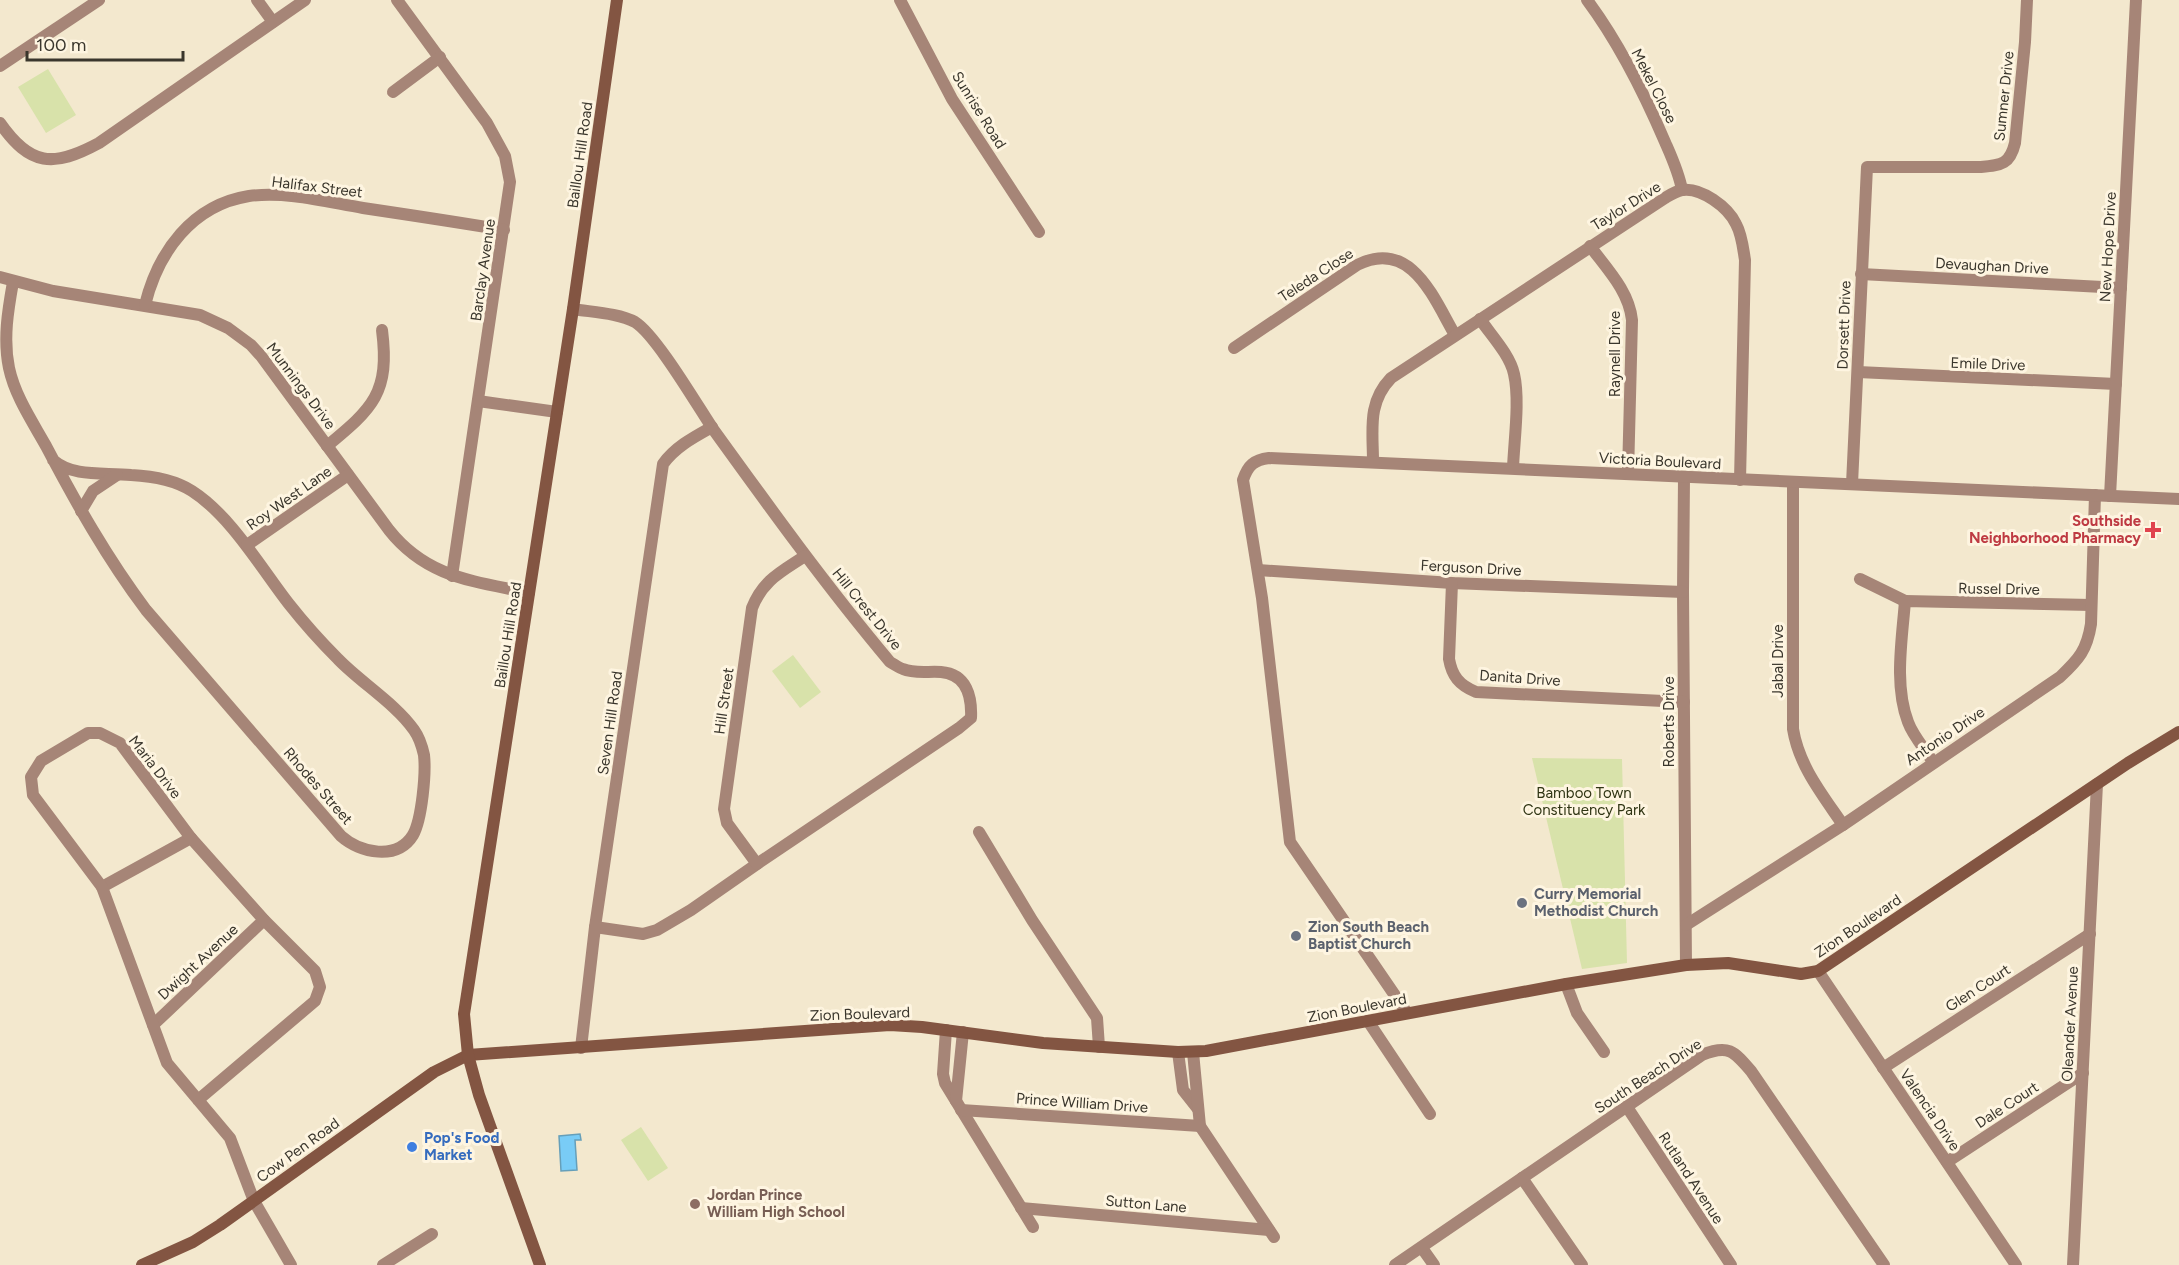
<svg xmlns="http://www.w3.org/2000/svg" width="2179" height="1265" viewBox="0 0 2179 1265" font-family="Figtree,sans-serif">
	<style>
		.green { fill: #d8e2aa }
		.water { fill: #79ccf6; stroke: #669fb9; stroke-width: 1.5 }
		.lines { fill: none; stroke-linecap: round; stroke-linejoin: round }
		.street { stroke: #a68577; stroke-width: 12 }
		.secondary { stroke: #835542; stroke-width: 12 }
		.health-dot { fill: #e0444e; stroke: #fef5e1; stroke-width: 2 }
		.worship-dot { fill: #6b7280; stroke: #fef5e1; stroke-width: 2 }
		.shop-dot { fill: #3f7fe0; stroke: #fef5e1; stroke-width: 2 }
		.education-dot { fill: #8d6e63; stroke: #fef5e1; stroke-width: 2 }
		.labels { text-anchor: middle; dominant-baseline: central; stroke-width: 6; stroke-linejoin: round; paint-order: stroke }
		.street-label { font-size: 15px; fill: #3a362c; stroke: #fef5e1 }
		.health-label { font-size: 15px; font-weight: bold; fill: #be3a42; stroke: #fef5e1; text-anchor: end }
		.park-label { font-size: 15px; fill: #303514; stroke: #fef5e1 }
		.worship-label { font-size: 15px; font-weight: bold; fill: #5b616d; stroke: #fef5e1; text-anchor: start }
		.shop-label { font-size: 15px; font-weight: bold; fill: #366cbe; stroke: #fef5e1; text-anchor: start }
		.education-label { font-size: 15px; font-weight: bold; fill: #785e54; stroke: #fef5e1; text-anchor: start }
	</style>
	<rect width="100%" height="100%" fill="#f3e8ce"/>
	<!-- green -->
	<g class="green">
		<path d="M48 69 76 115 46 133 18 87Z"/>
		<path d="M793 655 821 692 800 708 772 671Z"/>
		<path d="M1532 758 1622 759 1627 963 1582 969Z"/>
		<path d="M641 1127 668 1168 648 1181 621 1140Z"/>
	</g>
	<!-- water -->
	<path class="water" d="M580 1134 581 1140H575L577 1170 561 1171 559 1136Z"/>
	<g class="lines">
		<!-- street -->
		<g class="street">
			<path d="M257 0 273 22"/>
			<path d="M397 0 487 123 505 156 510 182 452 576"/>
			<path d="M900 0 952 99 1039 232"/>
			<path d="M1587 0C1619 43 1644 93 1665 142 1672 158 1679 173 1682 190"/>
			<path d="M0 66 99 0"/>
			<path d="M393 92 440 57"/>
			<path d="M0 123C30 166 53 168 99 143L305 0"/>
			<path d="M1590 246C1607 269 1629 291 1632 320L1628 474"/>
			<path d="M1861 274 2121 288"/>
			<path d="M0 277 53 291 200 315 228 328 251 345 261 356 389 530C427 578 474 581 529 593"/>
			<path d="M13 282C8 310 3 339 9 368 15 396 32 421 46 446 76 503 107 558 146 610L341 836C360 853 397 861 413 835 422 819 426 773 424 755 422 746 419 737 414 730 396 704 360 682 338 659 321 642 304 623 289 604 261 568 231 516 192 491 175 480 151 476 131 475 105 472 74 478 53 460"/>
			<path d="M145 305C158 252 192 205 249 196 287 191 327 202 363 208 410 215 457 222 504 230"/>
			<path d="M573 309C590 312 619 313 635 322 656 335 697 405 713 429 770 508 827 587 890 662 894 664 899 668 903 669 914 674 929 671 941 672 967 674 972 697 971 718L959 728 757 864 691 910 657 930 643 934 595 927"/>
			<path d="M1480 319C1491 335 1510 355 1514 374 1520 400 1514 441 1513 468"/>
			<path d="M1234 348 1357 265C1411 238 1433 297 1455 335"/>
			<path d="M1858 372 2116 384"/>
			<path d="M478 401 557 412"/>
			<path d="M327 446C373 408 390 393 382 330"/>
			<path d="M1373 462C1373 430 1367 403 1391 378L1665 198C1670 195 1676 191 1682 190 1701 187 1728 207 1736 224 1742 235 1743 248 1745 260L1740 480"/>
			<path d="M1684 478 1683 592 1686 965"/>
			<path d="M1793 483V729C1799 766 1822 794 1843 825"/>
			<path d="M1852 484 1867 167H1981C2002 165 2010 164 2015 143L2025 42 2027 0"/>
			<path d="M2110 496 2136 0"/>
			<path d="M81 511 93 491 117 475"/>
			<path d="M247 545 348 475"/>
			<path d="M1258 570 1452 583 1683 592"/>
			<path d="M1860 579 1905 601"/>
			<path d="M1452 583 1449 659C1452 676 1459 685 1476 692L1684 702"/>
			<path d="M1933 762C1925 749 1913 736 1908 722 1894 685 1902 640 1905 601L2091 605"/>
			<path d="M979 832 1032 920 1097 1018 1099 1047"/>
			<path d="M757 864 727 823 724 809 752 608C763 580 781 572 805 556"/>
			<path d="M102 887 191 838"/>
			<path d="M1686 925 1843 825 2060 677C2079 659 2087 650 2091 624L2095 495"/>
			<path d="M1818 971 2016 1265"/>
			<path d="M1566 984 1577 1013 1604 1052"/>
			<path d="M1407 1013 1290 842 1262 598 1243 480C1248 465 1254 460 1269 458L2179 499"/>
			<path d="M1368 1021 1430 1114"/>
			<path d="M153 1025 264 920"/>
			<path d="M946 1030 943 1074 945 1083 1033 1227"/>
			<path d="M581 1048 595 927 663 464C675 447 694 437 712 427"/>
			<path d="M1178 1052 1183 1090 1198 1109"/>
			<path d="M1193 1052 1200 1126 1274 1237"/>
			<path d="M1883 1068 2090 934"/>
			<path d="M198 1100 315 1001 320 987 315 971 264 920 191 838 120 743 100 733H88L41 761 31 777 33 795 102 887 167 1063 230 1138 254 1201 291 1265"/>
			<path d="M956 1101 963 1032"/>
			<path d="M1627 1107 1731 1265"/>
			<path d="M961 1110 1200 1126"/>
			<path d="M1947 1162 2083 1073"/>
			<path d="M1522 1178 1582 1265"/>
			<path d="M1021 1208 1269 1230"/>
			<path d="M1422 1248 1434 1265"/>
			<path d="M383 1265 432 1234"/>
			<path d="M1395 1265 1702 1055C1728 1044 1734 1051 1751 1071L1884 1265"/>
			<path d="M2073 1265 2097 784"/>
		</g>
		<!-- secondary -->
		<g class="secondary">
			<path d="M142 1265 193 1242 220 1225 434 1072 468 1055 890 1025 922 1027 1043 1043 1178 1052 1206 1051 1566 984 1686 965 1728 963 1801 974 1818 971 2128 763 2179 732"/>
			<path d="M540 1265 479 1095 468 1055 464 1014 573 309 617 0"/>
		</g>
	</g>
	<!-- markers -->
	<path class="health-dot" d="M2150 521h6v6h6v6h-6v6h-6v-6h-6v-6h6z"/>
	<g class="worship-dot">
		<circle cx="1522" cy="903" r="6"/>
		<circle cx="1296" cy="936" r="6"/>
	</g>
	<circle class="shop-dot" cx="412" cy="1147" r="6"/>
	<circle class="education-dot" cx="695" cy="1204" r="6"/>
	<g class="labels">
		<!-- street labels -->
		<g class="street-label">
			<text transform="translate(1654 86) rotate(63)">Mekel Close</text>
			<text transform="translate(2004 96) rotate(-84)">Sumner Drive</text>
			<text transform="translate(979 110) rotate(58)">Sunrise Road</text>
			<text transform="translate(580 155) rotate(-82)">Baillou Hill Road</text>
			<text transform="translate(317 187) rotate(7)">Halifax Street</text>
			<text transform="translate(1626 206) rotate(-32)">Taylor Drive</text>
			<text transform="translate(2108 247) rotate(-87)">New Hope Drive</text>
			<text transform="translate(1992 266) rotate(3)">Devaughan Drive</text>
			<text transform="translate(483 270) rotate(-82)">Barclay Avenue</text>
			<text transform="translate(1316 275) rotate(-33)">Teleda Close</text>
			<text transform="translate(1844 325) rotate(-88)">Dorsett Drive</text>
			<text transform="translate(1615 354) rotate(-90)">Raynell Drive</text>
			<text transform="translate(1988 364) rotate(2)">Emile Drive</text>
			<text transform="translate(301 386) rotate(53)">Munnings Drive</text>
			<text transform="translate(1660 461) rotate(3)">Victoria Boulevard</text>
			<text transform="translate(289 498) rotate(-35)">Roy West Lane</text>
			<text transform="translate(1471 568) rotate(3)">Ferguson Drive</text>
			<text transform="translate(1999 589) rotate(1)">Russel Drive</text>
			<text transform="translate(867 609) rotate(51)">Hill Crest Drive</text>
			<text transform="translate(508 635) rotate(-81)">Baillou Hill Road</text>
			<text transform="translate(1778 661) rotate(-90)">Jabal Drive</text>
			<text transform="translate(1520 678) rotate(4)">Danita Drive</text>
			<text transform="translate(724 701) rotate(-82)">Hill Street</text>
			<text transform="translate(1669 722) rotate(-90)">Roberts Drive</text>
			<text transform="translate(610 723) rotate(-82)">Seven Hill Road</text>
			<text transform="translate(1945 736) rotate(-34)">Antonio Drive</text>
			<text transform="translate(155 767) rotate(52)">Maria Drive</text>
			<text transform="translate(318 786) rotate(49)">Rhodes Street</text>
			<text transform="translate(1858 926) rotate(-34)">Zion Boulevard</text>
			<text transform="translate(198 962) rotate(-43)">Dwight Avenue</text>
			<text transform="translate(1978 988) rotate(-33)">Glen Court</text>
			<text transform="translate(1357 1008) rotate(-11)">Zion Boulevard</text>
			<text transform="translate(860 1014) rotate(-2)">Zion Boulevard</text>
			<text transform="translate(2070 1024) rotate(-87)">Oleander Avenue</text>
			<text transform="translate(1648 1076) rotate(-33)">South Beach Drive</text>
			<text transform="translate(1082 1103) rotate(4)">Prince William Drive</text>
			<text transform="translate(2007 1105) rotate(-33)">Dale Court</text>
			<text transform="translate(1930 1110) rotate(56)">Valencia Drive</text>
			<text transform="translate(298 1150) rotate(-36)">Cow Pen Road</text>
			<text transform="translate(1691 1178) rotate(57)">Rutland Avenue</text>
			<text transform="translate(1146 1204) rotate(5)">Sutton Lane</text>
		</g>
		<!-- health labels -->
		<g class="health-label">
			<text x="2141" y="521">Southside<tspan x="2141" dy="17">Neighborhood Pharmacy</tspan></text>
		</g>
		<!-- park labels -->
		<g class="park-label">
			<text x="1584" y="793">Bamboo Town<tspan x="1584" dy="17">Constituency Park</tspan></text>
		</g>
		<!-- worship labels -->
		<g class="worship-label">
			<text x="1534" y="894">Curry Memorial<tspan x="1534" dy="17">Methodist Church</tspan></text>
			<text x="1308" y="927">Zion South Beach<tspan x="1308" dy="17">Baptist Church</tspan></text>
		</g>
		<!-- shop labels -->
		<g class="shop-label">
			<text x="424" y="1138">Pop's Food<tspan x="424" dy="17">Market</tspan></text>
		</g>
		<!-- education labels -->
		<g class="education-label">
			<text x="707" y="1195">Jordan Prince<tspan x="707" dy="17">William High School</tspan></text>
		</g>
	</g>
	<!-- scale -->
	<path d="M27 51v9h156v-9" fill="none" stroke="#3a362c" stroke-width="3"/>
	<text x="36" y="51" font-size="18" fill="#3a362c" stroke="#fef5e1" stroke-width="4.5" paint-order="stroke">100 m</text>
</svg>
